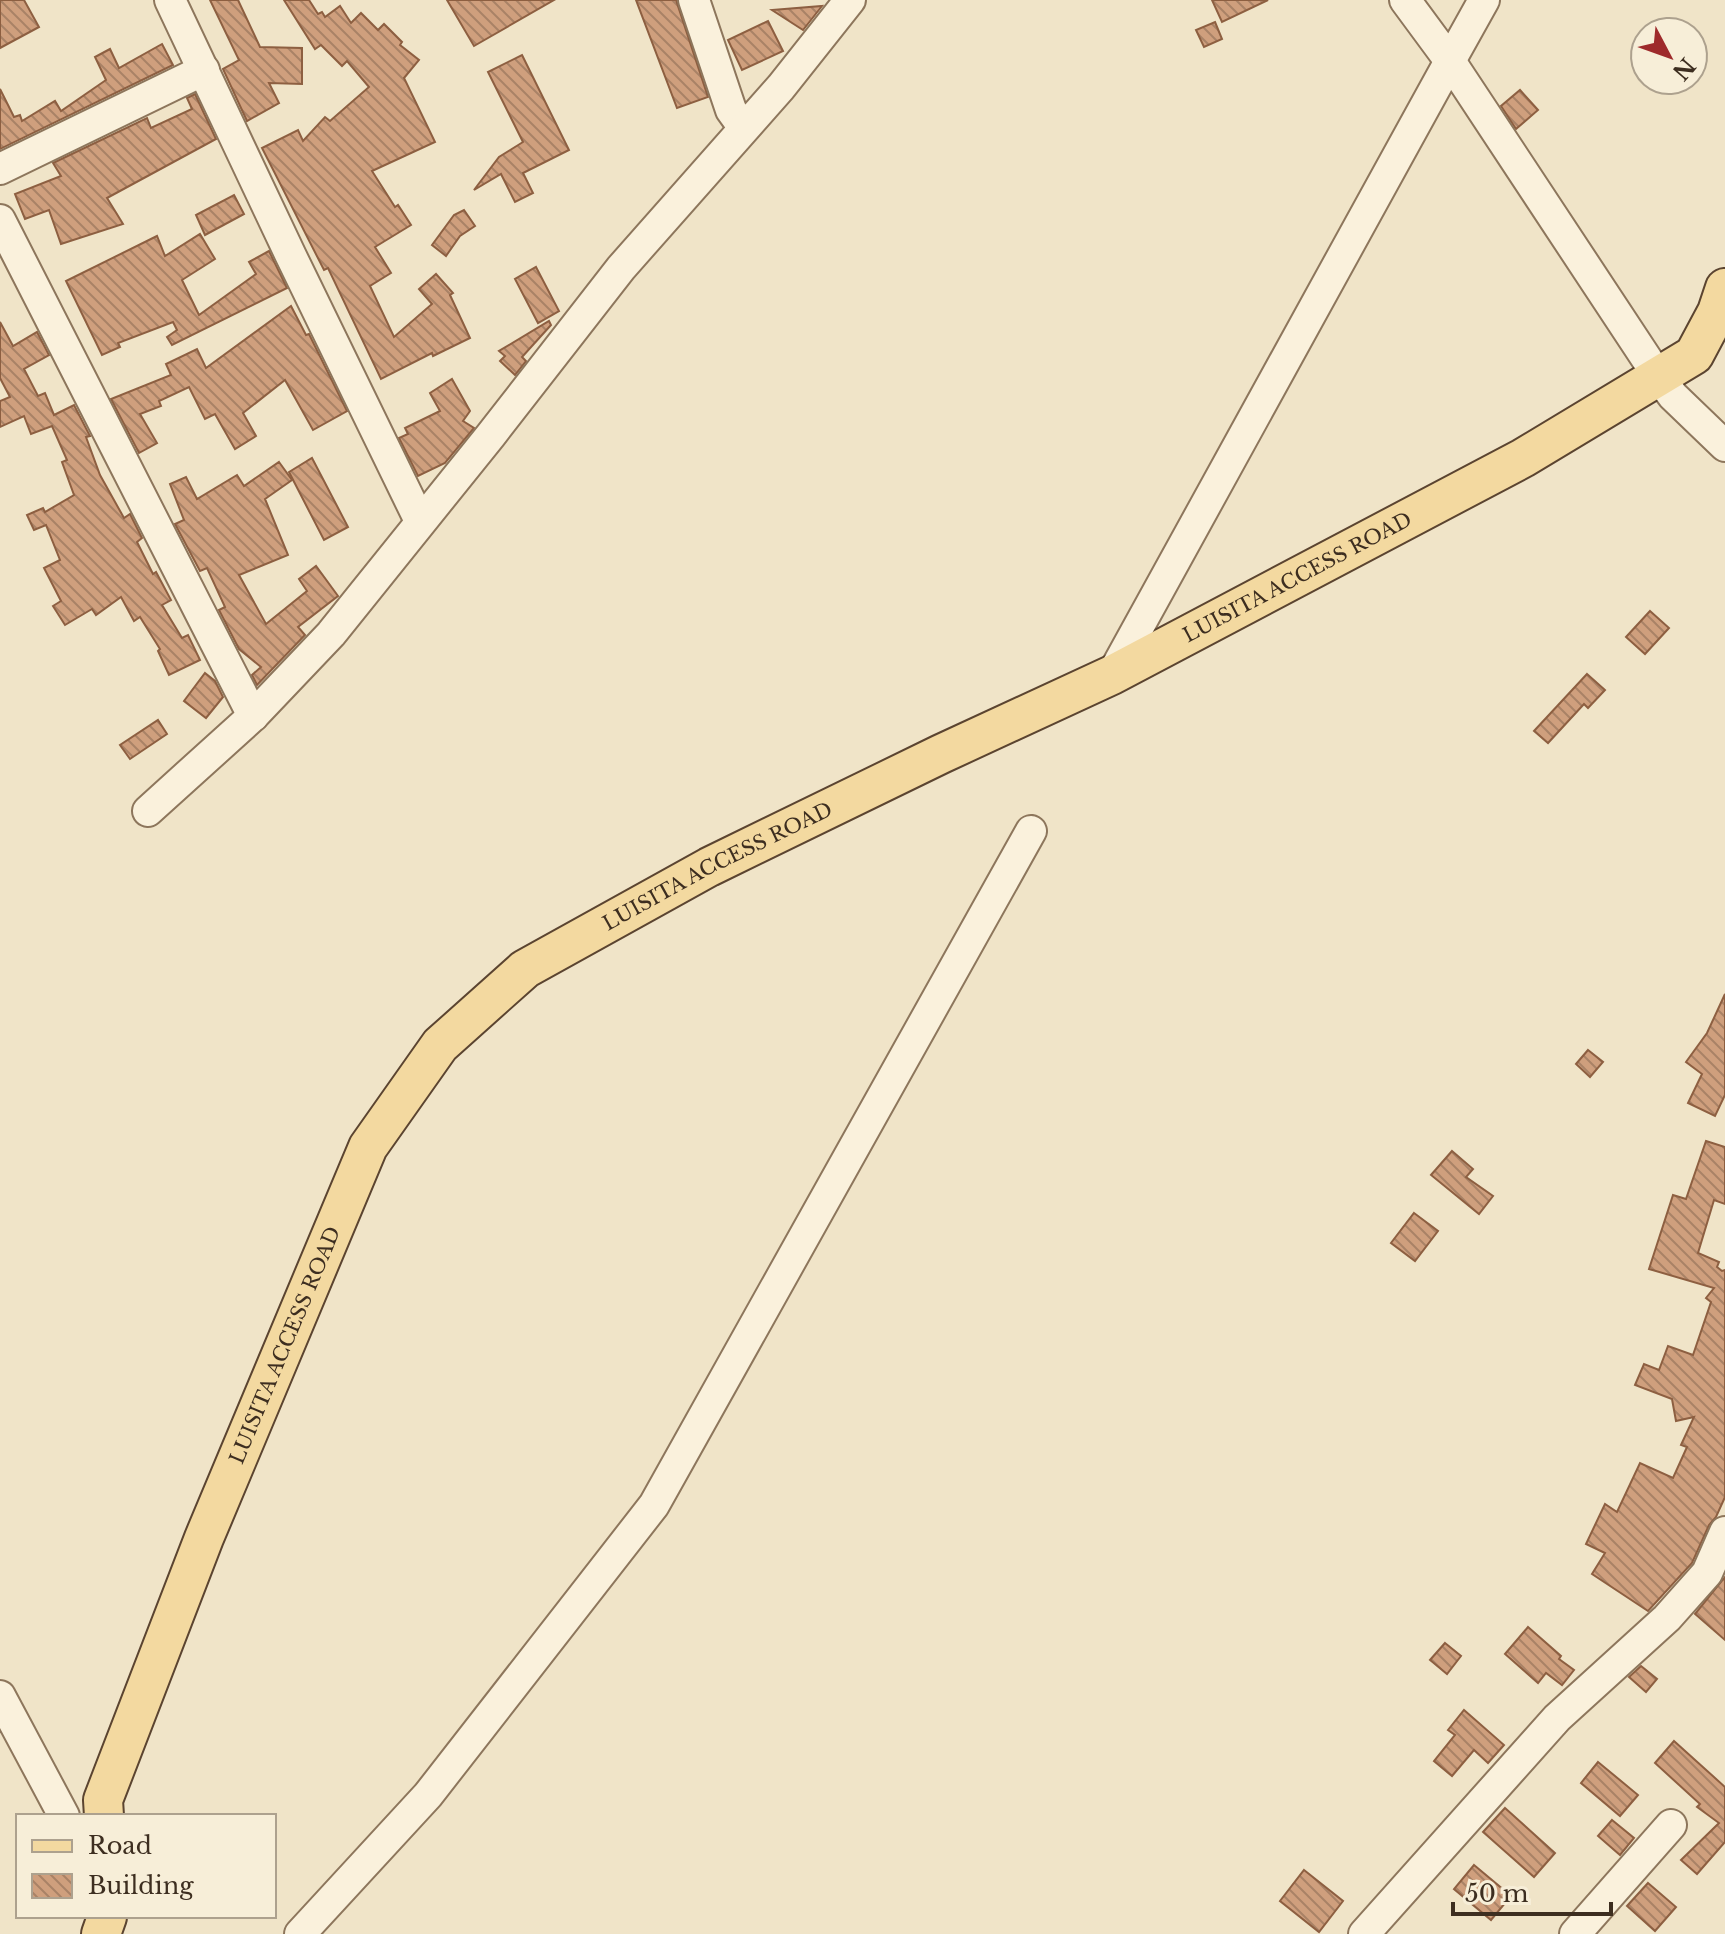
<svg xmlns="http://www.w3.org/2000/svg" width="1725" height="1934" viewBox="0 0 1725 1934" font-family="'Libre Baskerville',serif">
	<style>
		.building { fill: url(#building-back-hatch); stroke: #8d5f41; stroke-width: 2 }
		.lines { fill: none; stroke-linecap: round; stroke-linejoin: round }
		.minor-casing { stroke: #8d765c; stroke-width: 34 }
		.major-casing { stroke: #5b4430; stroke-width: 42 }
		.minor { stroke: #faf1dc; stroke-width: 30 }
		.major { stroke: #f3d9a0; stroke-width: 38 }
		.labels { text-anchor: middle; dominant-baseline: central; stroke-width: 7; stroke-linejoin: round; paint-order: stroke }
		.street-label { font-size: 20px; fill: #3d2e20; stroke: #f7eed8 }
	</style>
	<defs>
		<pattern id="building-back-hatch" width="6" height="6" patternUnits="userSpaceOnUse" patternTransform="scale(2)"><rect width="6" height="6" fill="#cf9f7d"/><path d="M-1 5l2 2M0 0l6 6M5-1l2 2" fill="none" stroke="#a98266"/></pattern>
	</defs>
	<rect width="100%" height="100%" fill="#f0e4c8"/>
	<!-- building -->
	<g class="building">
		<path d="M0 0H24L39 27 0 48Z"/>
		<path d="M210 0H238L260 47 302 48V84L269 83 279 103 247 121 223 69 239 60Z"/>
		<path d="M284 0H309L318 14 322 12 325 17 340 6 351 23 361 13 378 30 384 24 402 42 400 45 419 60 404 78 435 142 372 171 395 207 398 205 411 225 375 247 391 273 370 286 394 337 432 304 419 289 436 274 453 293 450 295 470 338 433 356 432 353 381 379 328 268 324 270 262 148 298 130 303 141 325 117 330 121 369 87 347 61 342 66 321 45 315 49Z"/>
		<path d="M447 0H554L474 46Z"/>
		<path d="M636 0H676L708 97 677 108Z"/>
		<path d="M1212 0H1268L1222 22Z"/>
		<path d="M822 6 803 30 772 10Z"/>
		<path d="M768 21 783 51 742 70 728 40Z"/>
		<path d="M1215 22 1222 39 1204 47 1196 30Z"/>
		<path d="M162 44 173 65 0 149V89L14 117 20 115 22 121 55 101 61 111 106 80 95 57 110 49 119 68Z"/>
		<path d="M522 55 569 150 523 173 533 193 515 202 501 174 474 190 499 157 523 142 488 72Z"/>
		<path d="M1520 90 1538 110 1516 129 1501 106Z"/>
		<path d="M195 94 216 139 107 198 123 224 61 244 49 210 25 219 15 194 61 176 53 163 147 118 151 128 192 109 187 98Z"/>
		<path d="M234 195 244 214 205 235 196 215Z"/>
		<path d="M464 210 475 226 460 236 446 256 432 245 454 215Z"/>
		<path d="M200 234 215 259 182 280 199 315 256 274 249 262 269 251 287 288 172 345 167 337 177 330 173 322 118 343 120 347 102 355 66 281 157 236 165 256Z"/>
		<path d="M536 267 559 311 538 323 515 279Z"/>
		<path d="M291 306 306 335 309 334 347 411 313 430 285 380 243 413 256 436 235 449 215 414 205 419 189 387 159 401 161 406 140 414 157 443 139 453 111 399 171 375 166 364 197 349 206 368Z"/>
		<path d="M549 321 551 325 522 357 526 361 515 375 500 361 505 356 499 351Z"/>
		<path d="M0 322 13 346 37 332 49 355 24 369 38 396 45 393 54 415 74 405 90 436 86 437 100 475 124 518 130 514 142 538 137 542 153 574 156 572 171 600 162 605 182 638 188 635 200 660 169 675 158 651 160 649 140 617 134 621 121 597 96 615 92 609 65 625 53 606 61 601 44 568 60 560 46 525 34 530 27 515 43 508 45 512 74 495 62 462 67 460 52 426 31 434 24 416 0 427V401L10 397 0 378Z"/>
		<path d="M452 379 470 411 463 421 474 428 445 463 418 476 399 438 408 434 405 428 440 411 430 393Z"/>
		<path d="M312 458 348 527 324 540 289 472Z"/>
		<path d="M279 462 292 480 265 499 288 555 239 575 266 624 307 591 299 579 316 566 338 596 298 627 305 635 257 685 252 675 261 667 239 649 219 610 225 607 207 568 200 571 175 524 184 520 170 484 186 477 197 499 237 475 244 486Z"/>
		<path d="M1650 611 1669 628 1645 654 1626 637Z"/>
		<path d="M205 673 215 681 223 697 206 718 184 701Z"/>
		<path d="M1587 674 1605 690 1588 708 1584 704 1548 743 1534 731Z"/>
		<path d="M158 720 167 734 130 759 120 745Z"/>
		<path d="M1725 994V1095L1715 1116 1688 1103 1702 1074 1686 1062 1707 1033Z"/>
		<path d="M1588 1050 1603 1062 1590 1077 1576 1064Z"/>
		<path d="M1706 1141 1725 1147V1204L1714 1200 1698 1253 1719 1262 1717 1267 1722 1271 1725 1270V1497L1716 1517 1709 1525 1692 1563 1648 1611 1592 1574 1605 1553 1586 1544 1605 1504 1617 1512 1640 1463 1673 1478 1687 1447 1681 1445 1694 1417 1676 1421 1672 1399 1635 1385 1644 1364 1659 1370 1668 1346 1693 1355 1711 1302 1706 1298 1714 1288 1649 1269 1673 1195 1686 1199Z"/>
		<path d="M1452 1151 1473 1169 1466 1177 1493 1196 1479 1214 1431 1175Z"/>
		<path d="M1414 1213 1438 1231 1415 1261 1391 1243Z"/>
		<path d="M1725 1577V1640L1695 1614Z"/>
		<path d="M1528 1627 1561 1656 1559 1659 1574 1670 1562 1685 1546 1673 1538 1683 1505 1654Z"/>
		<path d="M1445 1643 1461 1656 1447 1674 1430 1660Z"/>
		<path d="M1641 1666 1657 1679 1646 1692 1629 1677Z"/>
		<path d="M1464 1710 1504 1745 1488 1763 1474 1750 1452 1776 1434 1761 1455 1735 1448 1730Z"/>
		<path d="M1674 1741 1725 1787V1842L1697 1874 1681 1860 1719 1823 1697 1807 1700 1804 1655 1763Z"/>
		<path d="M1598 1762 1638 1795 1620 1816 1581 1783Z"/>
		<path d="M1505 1808 1555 1853 1534 1877 1483 1832Z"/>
		<path d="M1612 1820 1634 1838 1620 1855 1598 1836Z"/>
		<path d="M1474 1865 1511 1896 1491 1920 1454 1889Z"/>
		<path d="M1304 1870 1343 1901 1319 1932 1280 1901Z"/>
		<path d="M1648 1883 1676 1907 1655 1931 1627 1906Z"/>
	</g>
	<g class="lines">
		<defs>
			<g id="minor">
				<path d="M170 0 290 254 420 521"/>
				<path d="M694 0 731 110 744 128"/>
				<path d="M1405 0 1450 61 1484 0"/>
				<path d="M0 169 204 70"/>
				<path d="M0 220 253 716"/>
				<path d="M1112 675 1450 61 1658 376 1673 396 1725 446"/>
				<path d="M148 811 253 716 331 634 491 435 621 268 781 87 850 0"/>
				<path d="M0 1696 64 1816"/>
				<path d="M300 1934 428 1795 654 1505 1031 831"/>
				<path d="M1364 1934 1557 1718 1667 1618 1707 1573 1725 1532"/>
				<path d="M1575 1934 1671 1825"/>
			</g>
			<g id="major">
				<path id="s1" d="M104 1816 103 1800 204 1538 368 1147 440 1045 525 969 709 867 941 754 1112 675 1523 458 1694 355 1717 312 1725 288"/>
				<path d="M101 1934 107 1917"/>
			</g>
		</defs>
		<!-- minor casing -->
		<use href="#minor" class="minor-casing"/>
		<!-- major casing -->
		<use href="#major" class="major-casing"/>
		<!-- minor -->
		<use href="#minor" class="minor"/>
		<!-- major -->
		<use href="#major" class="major"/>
	</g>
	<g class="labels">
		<!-- street labels -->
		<g class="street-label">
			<text stroke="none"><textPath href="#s1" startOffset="1826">LUISITA ACCESS ROAD</textPath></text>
			<text stroke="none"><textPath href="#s1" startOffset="1178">LUISITA ACCESS ROAD</textPath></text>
			<text stroke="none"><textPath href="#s1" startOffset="506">LUISITA ACCESS ROAD</textPath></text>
		</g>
	</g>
	<!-- legend -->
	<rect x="16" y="1814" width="260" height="104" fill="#f7eed8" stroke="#ada18e" stroke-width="2"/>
	<rect x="32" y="1840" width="40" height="12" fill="#f3d9a0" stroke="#ada18e" stroke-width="2"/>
	<text x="88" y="1854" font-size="24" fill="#3d2e20">Road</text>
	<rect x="32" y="1874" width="40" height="24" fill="url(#building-back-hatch)" stroke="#ada18e" stroke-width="2"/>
	<text x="88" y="1894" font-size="24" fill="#3d2e20">Building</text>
	<!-- north arrow -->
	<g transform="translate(1669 56) rotate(131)"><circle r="38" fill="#f7eed8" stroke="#ada18e" stroke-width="2"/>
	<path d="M0-6L14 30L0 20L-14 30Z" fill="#9e2a2b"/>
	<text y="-12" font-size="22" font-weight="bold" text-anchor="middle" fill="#3d2e20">N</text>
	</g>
	<!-- scale -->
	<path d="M1453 1902v12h158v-12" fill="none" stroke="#3d2e20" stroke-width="4"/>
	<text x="1465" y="1902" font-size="24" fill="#3d2e20" stroke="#f7eed8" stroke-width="6" paint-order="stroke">50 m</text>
</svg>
